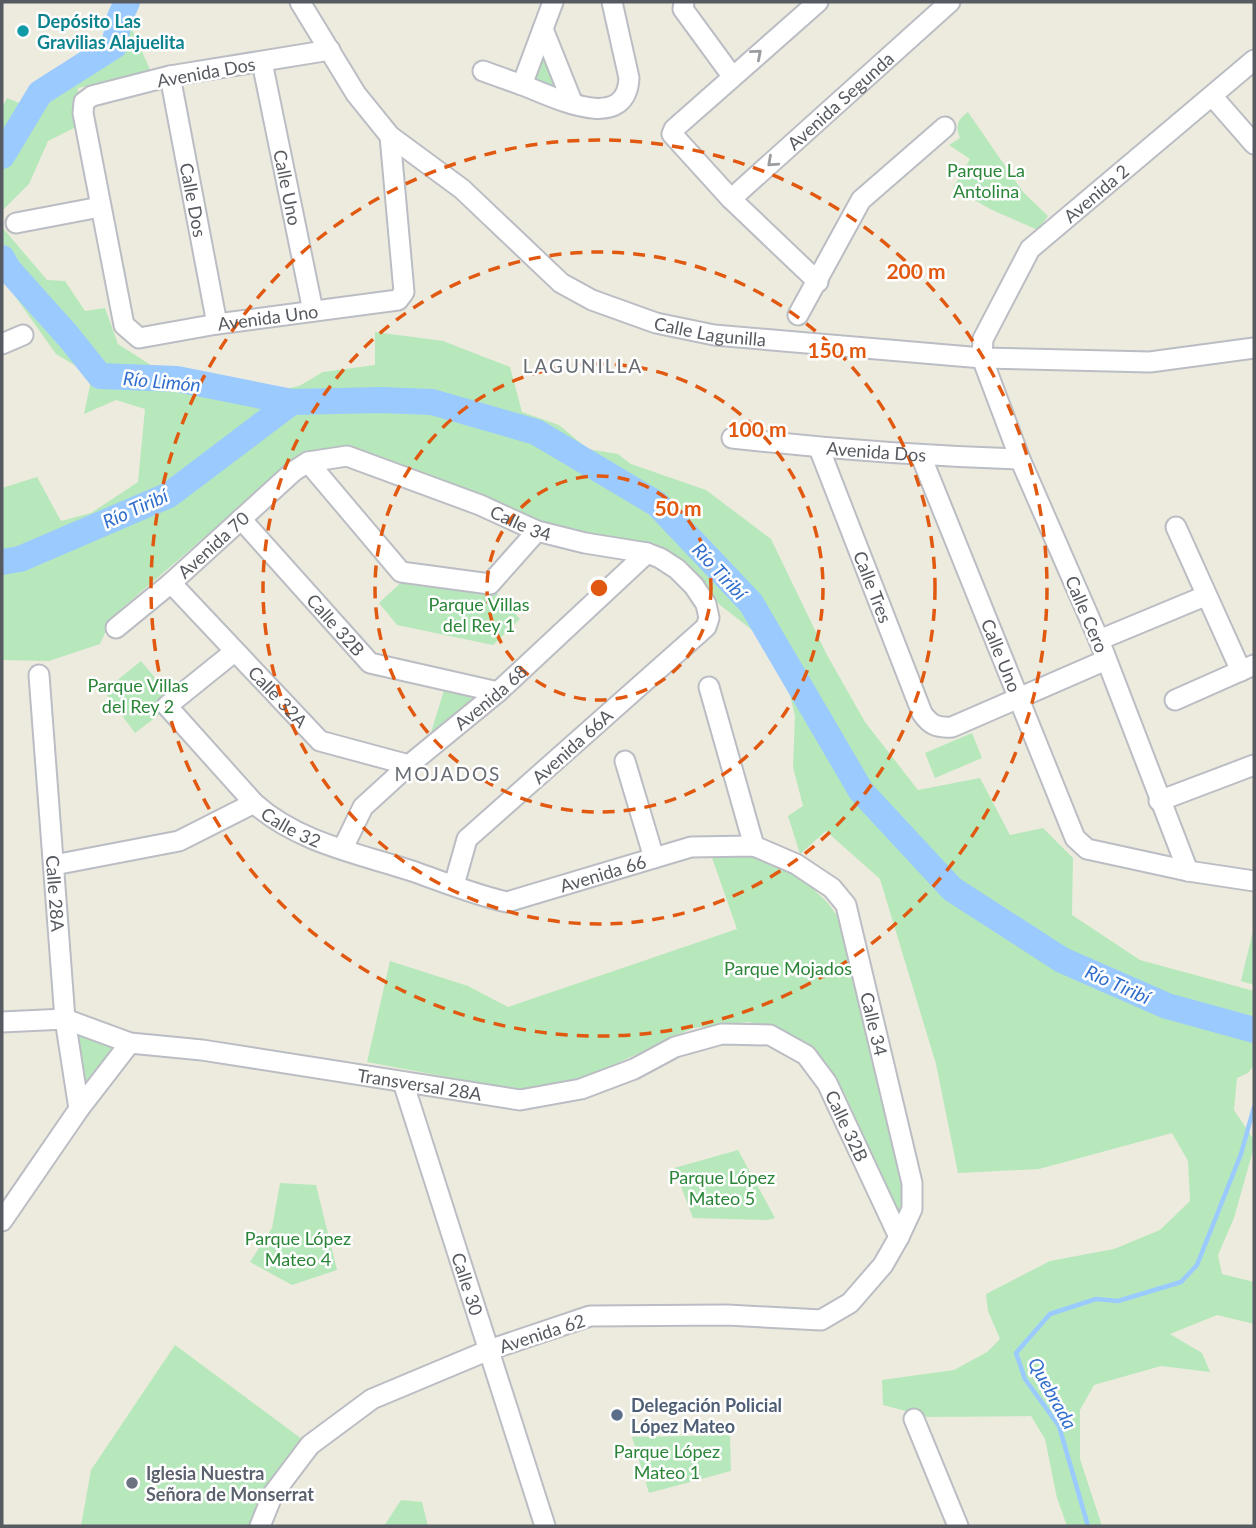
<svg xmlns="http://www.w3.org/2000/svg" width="1256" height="1528" viewBox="0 0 1256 1528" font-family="Lato,sans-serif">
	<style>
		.green { fill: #b7e8bb }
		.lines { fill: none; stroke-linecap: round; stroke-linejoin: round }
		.stream { stroke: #9bcaff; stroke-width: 4.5 }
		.river { stroke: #9bcaff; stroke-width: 26 }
		.minor-casing { stroke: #bbbdc4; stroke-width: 23 }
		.minor { stroke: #fff; stroke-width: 19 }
		.oneway { stroke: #9a9da0 }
		.ring { fill: none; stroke: #e15910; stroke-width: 3.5; stroke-dasharray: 12 9 }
		.culture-dot { fill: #0f9aa8; stroke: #fff; stroke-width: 2.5 }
		.service-dot { fill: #5c6f8a; stroke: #fff; stroke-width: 2.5 }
		.worship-dot { fill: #6b7280; stroke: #fff; stroke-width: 2.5 }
		.labels { text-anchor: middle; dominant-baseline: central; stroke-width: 5; stroke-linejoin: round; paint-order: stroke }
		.culture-label { font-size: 18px; font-weight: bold; fill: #0d838f; stroke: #fff; text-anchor: start }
		.street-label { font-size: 18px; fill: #575b61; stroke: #fff }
		.park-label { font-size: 18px; fill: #2b8538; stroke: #fff }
		.service-label { font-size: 18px; font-weight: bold; fill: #4e5e75; stroke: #fff; text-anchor: start }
		.worship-label { font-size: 18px; font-weight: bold; fill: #5b616d; stroke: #fff; text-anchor: start }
		.neighbourhood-label { font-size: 19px; letter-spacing: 2px; fill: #686d73; stroke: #fff }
		.water-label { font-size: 19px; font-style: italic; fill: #326fce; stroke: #fff }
		.centre { fill: #e15910; stroke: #fff; stroke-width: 3.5 }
		.ring-label { font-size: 21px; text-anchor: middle; font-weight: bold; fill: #e15910; stroke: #fff; stroke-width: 5; stroke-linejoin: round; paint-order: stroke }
	</style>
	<rect width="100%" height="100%" fill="#edebde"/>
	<!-- green -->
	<g class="green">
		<path d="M131 27 152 74 78 88V126L48 141 29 184 2 211V108L7 98 36 110 54 75 82 62 115 58Z"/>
		<path d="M543 38 566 95 527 81Z"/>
		<path d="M968 112 1023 192 1048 216 1038 230 992 210 953 188 970 159 949 145 960 138C955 126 957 120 968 112Z"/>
		<path d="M2 227 47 280 65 281 85 311 105 308 118 344 157 369 270 392 299 386 323 372 375 365V332L443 341 510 367 522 412 559 425 588 449 618 454 631 464 706 490 771 539 827 655 865 722 918 790 980 778 1010 835 1043 828 1073 858 1072 915 1140 960 1254 991V1065L1248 1073 1237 1078 1234 1110 1254 1140V1147L1234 1218 1218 1255 1222 1274 1254 1282V1324L1217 1315 1170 1334 1202 1353 1210 1372 1161 1366 1094 1385 1080 1410V1459L1102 1526H1067L1057 1498 1045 1439 1031 1416 928 1417 883 1405 882 1380 954 1370 987 1352 1000 1339 988 1311 986 1294 1050 1261 1114 1249 1160 1230 1190 1201 1188 1161 1172 1133 1039 1169 958 1173 936 1064 880 879 826 831 800 854 788 816 803 806 793 767 795 716 787 682 761 637 720 605 694 575 550 528 468 490 346 445 300 455 113 616 100 644 49 661 2 660V488L37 477 61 521 91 513 138 482 145 409 116 400 84 414 92 376 56 354 2 278Z"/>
		<path d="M408 576 492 588 520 619 493 645 397 625 379 603Z"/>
		<path d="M141 661 170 696 164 711 135 733 104 691Z"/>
		<path d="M445 687 471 694 472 700 429 739Z"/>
		<path d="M972 733 982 758 935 778 925 753Z"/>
		<path d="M711 855H754L799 876 827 902 841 921 905 1188 901 1218 845 1094 819 1054 781 1031 748 1022 693 1028 581 1080 522 1091 367 1062 390 961 468 986 508 1007 737 929Z"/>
		<path d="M1254 927V985L1241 981Z"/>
		<path d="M74 1031 115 1045 83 1092Z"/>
		<path d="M738 1150 775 1218 768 1220 693 1218 674 1168Z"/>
		<path d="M280 1183 316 1185 337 1270 292 1285 250 1262 272 1228Z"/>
		<path d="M175 1345 310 1445 260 1526H81L91 1470Z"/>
		<path d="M730 1435 731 1471 649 1493 632 1437Z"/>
		<path d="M401 1500 422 1502 428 1526H384Z"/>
	</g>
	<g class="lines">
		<!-- stream -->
		<path class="stream" d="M1088 1526 1059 1426 1025 1379 1016 1353 1050 1314 1096 1299 1118 1301 1181 1282 1197 1265 1241 1154 1254 1107"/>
		<!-- river -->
		<g class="river">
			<path d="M2 156 40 93 114 46 120 17 127 2"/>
			<path d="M2 258 8 269 68 336 100 376 177 379 292 402 381 400 432 402 536 432 657 504 751 603 861 791 952 889 1062 960 1167 1006 1254 1030"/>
			<path d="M2 562 20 559 169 495 292 402"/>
		</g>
		<defs>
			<g id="minor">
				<path id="s1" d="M300 2 356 94 390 136 462 189 561 283 592 300 656 323 714 335 982 358 1150 362 1254 348"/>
				<path d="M553 2 522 85C550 95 626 136 629 78L612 2"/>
				<path d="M684 2 683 9 732 76"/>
				<path d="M543 29 573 104"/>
				<path id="s2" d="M330 50 170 76 92 96 84 102 83 113 124 325 139 338 217 324 398 300 404 292 390 136"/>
				<path id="s3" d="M262 62 313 311"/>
				<path d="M483 71 522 85"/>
				<path id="s4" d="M170 76 217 324"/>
				<path d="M1213 97 1254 144"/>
				<path id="s5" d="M731 199 950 2"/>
				<path d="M16 223 100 207"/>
				<path d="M818 282 731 199 672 134 674 129 818 2"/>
				<path d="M798 315 861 200 945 127"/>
				<path d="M2 344 23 335"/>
				<path id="s6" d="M732 438C828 449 924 456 1020 459"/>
				<path id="s7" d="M819 448 922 713C930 725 937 728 952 727L1106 660"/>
				<path id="s8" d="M921 456 1075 838 1087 849 1188 871 1254 881"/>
				<path d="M308 462 401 572 490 584 537 531"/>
				<path id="s9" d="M241 519 370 663 498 692"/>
				<path d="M1176 527 1241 671"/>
				<path id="s10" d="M171 583 320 741 409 765"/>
				<path id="s11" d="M116 628 171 583 294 471 308 462 347 456 480 505 537 531 585 543 647 553 660 558 677 569 694 586 706 604 709 618 706 627 467 839 454 885"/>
				<path d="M1099 640 1205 596"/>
				<path id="s12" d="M234 652 167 706 254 803C298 843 361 854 415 872 446 883 475 895 507 902L691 847 754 846 796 864 832 888 846 905 912 1183V1209L899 1237 883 1265 850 1303 821 1320 727 1315 590 1316 489 1350 372 1399 310 1445 273 1494 260 1526"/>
				<path id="s13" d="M39 675 65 1019 79 1109"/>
				<path d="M709 687 754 846"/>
				<path d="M1175 700 1254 665"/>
				<path d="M625 761 654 858"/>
				<path d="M1159 801 1254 765"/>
				<path id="s14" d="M343 848 363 807 409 765 498 692 647 553"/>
				<path d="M54 865 179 841 254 803"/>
				<path id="s15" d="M1188 871 1099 640 1020 459 982 358 983 339 1030 249 1254 60"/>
				<path id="s16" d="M2 1022 65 1019 130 1043 202 1050 520 1100 581 1089 634 1069 675 1047 722 1034 770 1035 806 1055 827 1083 899 1237"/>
				<path id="s17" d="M403 1082 545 1526"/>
				<path d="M2 1221 79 1109 130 1043"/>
				<path d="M914 1419 958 1526"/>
			</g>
		</defs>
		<!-- minor casing -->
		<use href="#minor" class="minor-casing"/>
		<!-- minor -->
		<use href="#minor" class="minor"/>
	</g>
	<!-- one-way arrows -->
	<defs><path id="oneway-chevron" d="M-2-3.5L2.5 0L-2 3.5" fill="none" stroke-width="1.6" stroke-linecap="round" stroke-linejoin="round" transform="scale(1.75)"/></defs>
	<g class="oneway">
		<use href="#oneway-chevron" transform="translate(757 54) rotate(-41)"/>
		<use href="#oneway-chevron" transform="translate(772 162) rotate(138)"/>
	</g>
	<!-- distance rings -->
	<g class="ring">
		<circle cx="599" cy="588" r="112"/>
		<circle cx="599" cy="588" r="224"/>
		<circle cx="599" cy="588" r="336"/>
		<circle cx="599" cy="588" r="448"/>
	</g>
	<!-- markers -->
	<circle class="culture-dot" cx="23" cy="31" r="7"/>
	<circle class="service-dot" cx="617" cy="1415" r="7"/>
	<circle class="worship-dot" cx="132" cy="1483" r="7"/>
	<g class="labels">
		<!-- culture labels -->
		<g class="culture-label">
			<text x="37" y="21">Depósito Las<tspan x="37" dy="21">Gravilias Alajuelita</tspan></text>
		</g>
		<!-- street labels -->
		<g class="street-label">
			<text transform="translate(206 72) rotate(-10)">Avenida Dos</text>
			<text stroke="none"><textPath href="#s5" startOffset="147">Avenida Segunda</textPath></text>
			<text stroke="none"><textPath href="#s3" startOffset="128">Calle Uno</textPath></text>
			<text stroke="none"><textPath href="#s15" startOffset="760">Avenida 2</textPath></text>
			<text stroke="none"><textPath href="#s4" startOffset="126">Calle Dos</textPath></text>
			<text stroke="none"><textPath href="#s2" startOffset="630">Avenida Uno</textPath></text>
			<text stroke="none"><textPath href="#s1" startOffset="546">Calle Lagunilla</textPath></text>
			<text stroke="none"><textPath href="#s6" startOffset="145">Avenida Dos</textPath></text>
			<text stroke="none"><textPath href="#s11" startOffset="480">Calle 34</textPath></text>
			<text stroke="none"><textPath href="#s11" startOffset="128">Avenida 70</textPath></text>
			<text stroke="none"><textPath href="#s7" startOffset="149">Calle Tres</textPath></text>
			<text transform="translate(1087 614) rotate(67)">Calle Cero</text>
			<text stroke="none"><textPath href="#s9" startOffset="142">Calle 32B</textPath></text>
			<text stroke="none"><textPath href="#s8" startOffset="215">Calle Uno</textPath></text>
			<text stroke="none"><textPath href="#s10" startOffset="156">Calle 32A</textPath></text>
			<text stroke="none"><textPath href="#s14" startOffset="214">Avenida 68</textPath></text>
			<text transform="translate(572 746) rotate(-42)">Avenida 66A</text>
			<text stroke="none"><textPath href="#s12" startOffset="261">Calle 32</textPath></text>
			<text stroke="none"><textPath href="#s12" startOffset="590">Avenida 66</textPath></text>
			<text stroke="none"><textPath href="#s13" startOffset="219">Calle 28A</textPath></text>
			<text stroke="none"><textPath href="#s12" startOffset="978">Calle 34</textPath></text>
			<text stroke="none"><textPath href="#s16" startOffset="425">Transversal 28A</textPath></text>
			<text stroke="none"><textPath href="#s16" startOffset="912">Calle 32B</textPath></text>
			<text stroke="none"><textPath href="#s17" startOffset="212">Calle 30</textPath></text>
			<text transform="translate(542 1333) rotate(-18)">Avenida 62</text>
		</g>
		<!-- park labels -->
		<g class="park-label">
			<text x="986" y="170">Parque La<tspan x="986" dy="21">Antolina</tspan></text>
			<text x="479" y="604">Parque Villas<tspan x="479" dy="21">del Rey 1</tspan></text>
			<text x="138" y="685">Parque Villas<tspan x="138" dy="21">del Rey 2</tspan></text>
			<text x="788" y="968">Parque Mojados</text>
			<text x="722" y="1177">Parque López<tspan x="722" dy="21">Mateo 5</tspan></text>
			<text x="298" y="1238">Parque López<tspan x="298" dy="21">Mateo 4</tspan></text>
			<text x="667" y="1451">Parque López<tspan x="667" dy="21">Mateo 1</tspan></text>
		</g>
		<!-- service labels -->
		<g class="service-label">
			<text x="631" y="1405">Delegación Policial<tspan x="631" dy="21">López Mateo</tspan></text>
		</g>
		<!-- worship labels -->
		<g class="worship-label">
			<text x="146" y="1473">Iglesia Nuestra<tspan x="146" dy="21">Señora de Monserrat</tspan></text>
		</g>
		<!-- neighbourhood labels -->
		<g class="neighbourhood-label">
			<text x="583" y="365">LAGUNILLA</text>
			<text x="448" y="773">MOJADOS</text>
		</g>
		<!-- water labels -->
		<g class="water-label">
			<text transform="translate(162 381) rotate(5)">Río Limón</text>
			<text transform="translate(135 508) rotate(-24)">Río Tiribí</text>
			<text transform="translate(720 571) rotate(47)">Río Tiribí</text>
			<text transform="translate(1118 984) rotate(24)">Río Tiribí</text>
			<text transform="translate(1053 1393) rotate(61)">Quebrada</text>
		</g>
	</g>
	<circle cx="599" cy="588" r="10" class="centre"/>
	<g class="ring-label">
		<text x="916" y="279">200 m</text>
		<text x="837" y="358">150 m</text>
		<text x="757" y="437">100 m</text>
		<text x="678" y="516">50 m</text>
	</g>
	<!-- border -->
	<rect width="1256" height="1528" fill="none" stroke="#575b61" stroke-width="7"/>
</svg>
